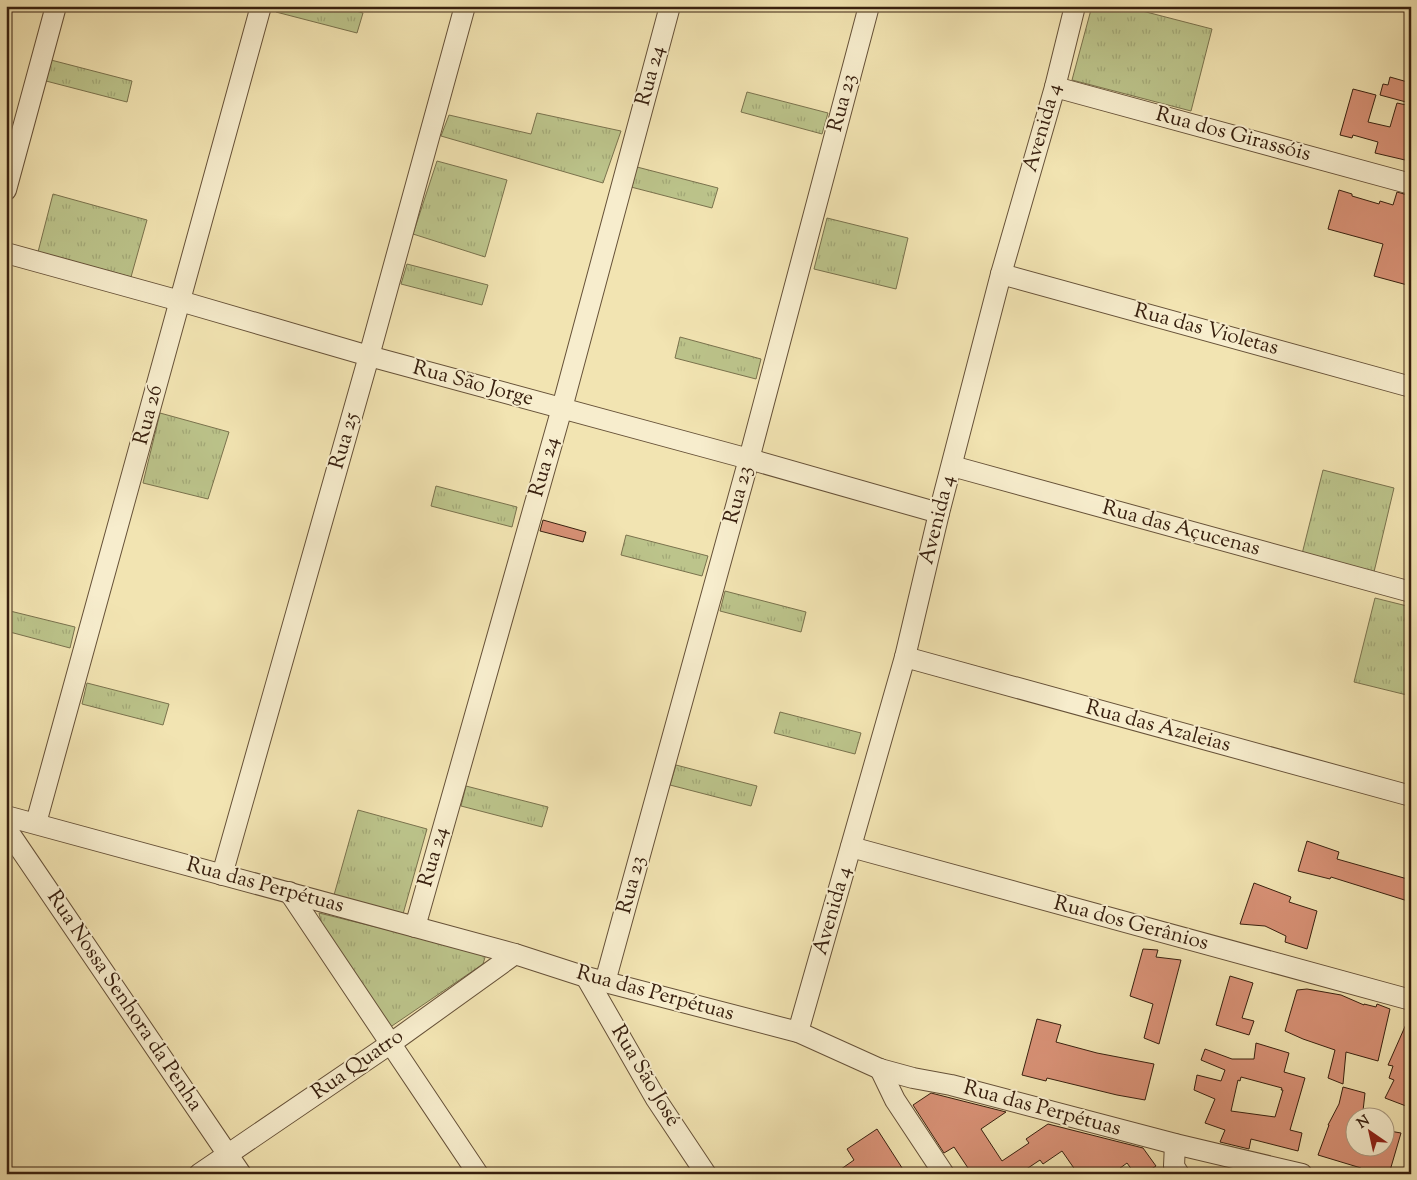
<svg xmlns="http://www.w3.org/2000/svg" width="1417" height="1180" viewBox="0 0 1417 1180" font-family="'Sorts Mill Goudy',serif">
	<style>
		.grass { fill: url(#grass-tufts); stroke: #7a724d }
		.building { fill: #d99277; stroke: #38200f; fill-rule: evenodd }
		.lines { fill: none; stroke-linecap: round; stroke-linejoin: round }
		.minor-casing { stroke: #665138; stroke-width: 22 }
		.minor { stroke: #f7edcd; stroke-width: 20 }
		.labels { text-anchor: middle; dominant-baseline: central; stroke-width: 4; stroke-linejoin: round; paint-order: stroke }
		.street-label { font-size: 21px; fill: #38200f; stroke: #f7edcd }
	</style>
	<defs>
		<pattern id="grass-tufts" width="24" height="20" patternUnits="userSpaceOnUse" patternTransform="scale(1.25)"><rect width="24" height="20" fill="#bcc48b"/><path d="M3 7l-1-3M5 7V3M7 7l1-3M15 17l-1-3M17 17v-4M19 17l1-3" fill="none" stroke="#a2a877"/></pattern>
	</defs>
	<rect width="100%" height="100%" fill="#f2e4b2"/>
	<filter id="stains"><feTurbulence type="fractalNoise" baseFrequency=".004" numOctaves="4"/><feColorMatrix values="0 0 0 0 .2 0 0 0 0 .09 0 0 0 0 .02 0 0 0 .5 -.17"/></filter>
	<radialGradient id="worn" r=".72"><stop offset=".6" stop-color="#630" stop-opacity="0"/><stop offset="1" stop-color="#630" stop-opacity=".3"/></radialGradient>
	<!-- grass -->
	<g class="grass">
		<path d="M278 6H338L363 13 357 33 276 12Z"/>
		<path d="M1092 6H1123L1212 29 1191 111 1072 80Z"/>
		<path d="M51 60 132 81 127 102 46 81Z"/>
		<path d="M747 92 828 113 822 134 741 112Z"/>
		<path d="M537 113 621 131 603 183 441 136 449 115 531 134Z"/>
		<path d="M437 161 507 180 485 257 413 234Z"/>
		<path d="M637 167 718 188 712 208 631 187Z"/>
		<path d="M53 194 147 220 131 277 38 252Z"/>
		<path d="M827 218 908 238 896 289 814 269Z"/>
		<path d="M407 264 488 285 482 305 401 284Z"/>
		<path d="M680 337 761 359 756 379 675 358Z"/>
		<path d="M160 413 229 432 208 499 143 483Z"/>
		<path d="M1323 470 1394 488 1374 572 1302 554Z"/>
		<path d="M436 486 517 507 512 527 431 506Z"/>
		<path d="M626 535 708 556 702 576 621 555Z"/>
		<path d="M725 591 806 612 801 632 720 611Z"/>
		<path d="M1375 598 1411 607V696L1354 682Z"/>
		<path d="M6 610 75 627 70 648 6 631Z"/>
		<path d="M87 683 169 704 163 725 82 704Z"/>
		<path d="M780 712 861 733 855 754 774 733Z"/>
		<path d="M676 765 757 786 751 806 670 785Z"/>
		<path d="M466 786 548 807 542 827 461 806Z"/>
		<path d="M358 810 427 829 403 914 334 895Z"/>
		<path d="M319 913 486 954 483 964 386 1030 322 926Z"/>
	</g>
	<!-- building -->
	<g class="building">
		<path d="M1390 77 1411 83 1406 102 1380 95 1383 84 1388 85Z"/>
		<path d="M1353 89 1376 95 1368 122 1390 127 1397 103 1411 106V136L1405 160 1375 153 1378 142 1353 135 1352 138 1340 135Z"/>
		<path d="M1339 190 1352 194V196L1379 204 1380 201 1393 205 1397 192 1411 196V286L1374 276 1383 244 1328 229Z"/>
		<path d="M543 520 586 532 583 542 540 531Z"/>
		<path d="M1307 841 1339 852 1337 859 1411 880V902L1331 877 1330 879 1298 871Z"/>
		<path d="M1254 883 1291 897 1289 902 1317 911 1307 949 1285 942 1286 936 1265 926 1240 924Z"/>
		<path d="M1143 949 1158 950 1156 957 1181 960 1159 1044 1144 1038 1153 1004 1130 996Z"/>
		<path d="M1230 976 1253 983 1242 1018 1254 1021 1249 1035 1216 1025Z"/>
		<path d="M1307 989 1341 995 1364 1005V1004L1376 1007 1377 1004 1390 1009 1378 1061 1346 1052 1343 1084 1328 1078 1335 1050 1303 1039 1285 1031 1297 990Z"/>
		<path d="M1411 1013V1090L1406 1106 1385 1098 1394 1080 1389 1078 1393 1066 1388 1065Z"/>
		<path d="M1037 1019 1061 1025 1056 1042 1097 1053 1154 1064 1145 1100 1117 1095 1047 1078 1046 1081 1022 1075Z"/>
		<path d="M1256 1043 1289 1053 1284 1072 1305 1078 1290 1130 1302 1133 1298 1151 1251 1139 1249 1149 1220 1142 1225 1130 1205 1123 1215 1099 1194 1090 1197 1075 1221 1081 1225 1070 1201 1060 1205 1049 1232 1059H1254ZM1241 1077 1282 1088 1281 1090H1283L1275 1117 1231 1111 1238 1080 1240 1081Z"/>
		<path d="M1343 1087 1365 1093 1363 1111H1360L1359 1118H1354V1148H1359L1358 1150 1360 1148H1384V1130L1401 1133 1389 1174H1359L1361 1168 1318 1155 1329 1125H1328L1339 1104Z"/>
		<path d="M931 1093 1006 1112 981 1129 1002 1161 1029 1143 1026 1139 1048 1124 1143 1148 1156 1166 1144 1174H1135L1127 1163 1112 1174H1078L1062 1151 1043 1164 1040 1160 1019 1174H972L954 1147 944 1153 913 1105Z"/>
		<path d="M877 1129 906 1174H834L854 1160 847 1149Z"/>
	</g>
	<g class="lines">
		<defs>
			<g id="minor">
				<path d="M1055 87 1411 184"/>
				<path d="M6 190 56 6"/>
				<path d="M6 253 180 301 369 356 749 459 939 513"/>
				<path d="M1001 274 1411 387"/>
				<path d="M952 466 1411 592"/>
				<path d="M905 657 1411 796"/>
				<path d="M6 816 515 954 586 977 798 1032 880 1069 913 1078 951 1085 1175 1144 1302 1174"/>
				<path d="M36 823 261 6"/>
				<path d="M6 828 241 1174"/>
				<path d="M851 847 1411 1000"/>
				<path d="M222 875 369 356 465 6"/>
				<path d="M289 892 478 1174"/>
				<path d="M415 927 562 408 670 6"/>
				<path d="M586 977 656 1099 706 1174"/>
				<path d="M605 982 749 459 869 6"/>
				<path d="M798 1032 905 657 939 513 1001 274 1055 87 1075 6"/>
				<path d="M880 1069 895 1100 944 1174"/>
				<path d="M1175 1144 1174 1166 1179 1174"/>
				<path d="M199 1174 390 1044 515 954"/>
			</g>
		</defs>
		<!-- minor casing -->
		<use href="#minor" class="minor-casing"/>
		<!-- minor -->
		<use href="#minor" class="minor"/>
	</g>
	<g class="labels">
		<!-- street labels -->
		<g class="street-label">
			<text transform="translate(651 76) rotate(-75)">Rua 24</text>
			<text transform="translate(843 103) rotate(-75)">Rua 23</text>
			<text transform="translate(1043 128) rotate(-74)">Avenida 4</text>
			<text transform="translate(1233 135) rotate(15)">Rua dos Girassóis</text>
			<text transform="translate(1206 330) rotate(15)">Rua das Violetas</text>
			<text transform="translate(473 384) rotate(15)">Rua São Jorge</text>
			<text transform="translate(149 415) rotate(-75)">Rua 26</text>
			<text transform="translate(345 441) rotate(-74)">Rua 25</text>
			<text transform="translate(545 467) rotate(-74)">Rua 24</text>
			<text transform="translate(739 495) rotate(-75)">Rua 23</text>
			<text transform="translate(938 520) rotate(-76)">Avenida 4</text>
			<text transform="translate(1181 529) rotate(15)">Rua das Açucenas</text>
			<text transform="translate(1158 727) rotate(15)">Rua das Azaleias</text>
			<text transform="translate(434 857) rotate(-74)">Rua 24</text>
			<text transform="translate(632 885) rotate(-75)">Rua 23</text>
			<text transform="translate(265 886) rotate(15)">Rua das Perpétuas</text>
			<text transform="translate(833 911) rotate(-74)">Avenida 4</text>
			<text transform="translate(1131 924) rotate(15)">Rua dos Gerânios</text>
			<text transform="translate(655 994) rotate(15)">Rua das Perpétuas</text>
			<text transform="translate(124 1001) rotate(56)">Rua Nossa Senhora da Penha</text>
			<text transform="translate(358 1065) rotate(-35)">Rua Quatro</text>
			<text transform="translate(645 1076) rotate(59)">Rua São José</text>
			<text transform="translate(1042 1109) rotate(15)">Rua das Perpétuas</text>
		</g>
	</g>
	<!-- margin -->
	<rect width="1417" height="1180" fill="none" stroke="#f2e4b2" stroke-width="25"/>
	<rect x="8" y="8" width="1402" height="1165" fill="none" stroke="#38200f" stroke-width="2.5"/>
	<rect x="12" y="12" width="1392" height="1155" fill="none" stroke="#38200f"/>
	<!-- north arrow -->
	<g transform="translate(1370 1132) rotate(326)"><circle r="24" fill="#f7edcd" stroke="#ab9b81"/>
	<path d="M0-4L9 19L0 12L-9 19Z" fill="#8f2418"/>
	<text y="-8" font-size="14" font-weight="bold" text-anchor="middle" fill="#38200f">N</text>
	</g>
	<rect width="100%" height="100%" filter="url(#stains)"/>
	<rect width="100%" height="100%" fill="url(#worn)"/>
</svg>
